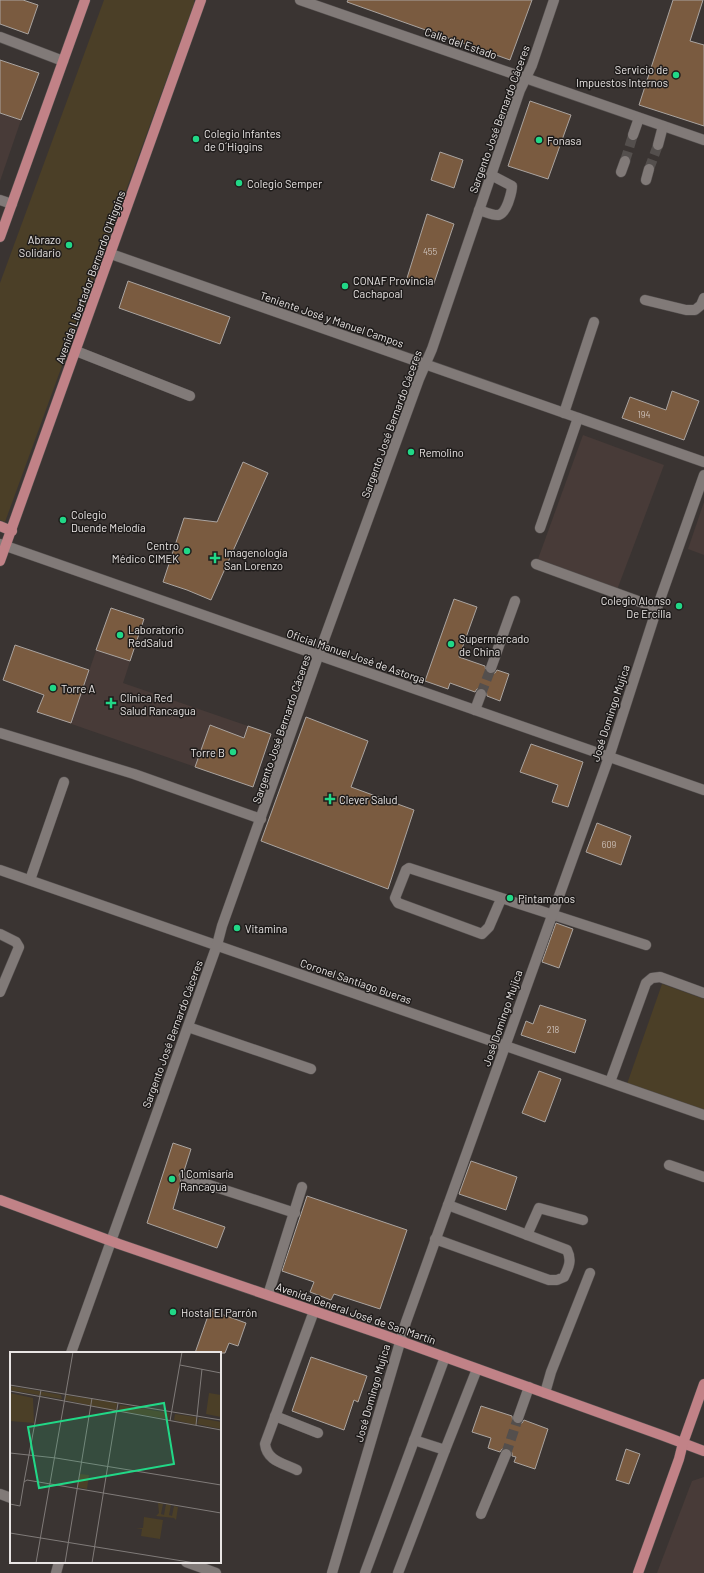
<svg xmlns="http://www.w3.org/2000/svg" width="704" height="1573" viewBox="0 0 704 1573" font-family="Barlow,sans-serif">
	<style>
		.built { fill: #483b38 }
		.green { fill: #4b3f27 }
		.building { fill: #7a5b40; stroke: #aaa4a0 }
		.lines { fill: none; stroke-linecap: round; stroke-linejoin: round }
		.minor-tunnel { stroke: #544f4d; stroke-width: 10; stroke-dasharray: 10 5; stroke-linecap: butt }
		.minor-casing { stroke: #55504f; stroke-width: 11 }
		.major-casing { stroke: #55504f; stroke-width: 11 }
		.minor { stroke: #817a78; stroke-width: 10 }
		.major { stroke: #c18287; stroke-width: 10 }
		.poi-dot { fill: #21d887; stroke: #1f1c1b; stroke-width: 1.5 }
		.labels { text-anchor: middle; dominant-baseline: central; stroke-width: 3; stroke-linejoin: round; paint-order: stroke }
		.number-label { font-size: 9px; fill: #cdc2bb }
		.street-label { font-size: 11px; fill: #e9e5e4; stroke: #1f1c1b }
		.poi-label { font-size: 11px; fill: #e9e5e4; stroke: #1f1c1b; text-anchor: start }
		.inset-road { fill: none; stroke: #807b79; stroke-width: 1 }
		.view { fill: #21d887; fill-opacity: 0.15; stroke: #21d887; stroke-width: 2 }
		.inset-edge { fill: none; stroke: #e9e5e4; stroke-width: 2 }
	</style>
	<rect width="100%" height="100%" fill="#3a3432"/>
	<!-- built -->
	<g class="built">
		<path d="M0 113 21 120 0 181Z"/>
		<path d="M583 435 664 465 617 590 538 559Z"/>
		<path d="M704 502V555L688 549Z"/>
		<path d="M111 608 144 619 123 683 271 734 253 787 37 712 43 695 3 680 15 645 89 671Z"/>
		<path d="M704 1477V1573H657L692 1481Z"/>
	</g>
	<!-- green -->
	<g class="green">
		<path d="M104 0H194V4L5 522 0 520V283Z"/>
		<path d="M662 984 704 999V1111L627 1084Z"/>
	</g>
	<!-- building -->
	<g class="building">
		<path d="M0 0H23L38 5 28 34 0 24Z"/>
		<path d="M348 0H532L510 60 347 2Z"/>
		<path d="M673 0H703L690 41 704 45V126L639 105Z"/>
		<path d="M0 60 39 73 21 120 0 113Z"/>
		<path d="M530 101 571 115 548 179 508 166Z"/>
		<path d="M440 152 463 160 454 188 431 180Z"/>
		<path d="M427 214 454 224 433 286 407 278Z"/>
		<path d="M128 281 230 317 220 344 119 308Z"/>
		<path d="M672 391 699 401 684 440 622 418 630 397 666 410Z"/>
		<path d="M243 462 268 473 211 600 187 590 163 582 184 518 217 522Z"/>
		<path d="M454 599 477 607 459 657 485 666 486 672 489 674 495 673 497 670 509 674 500 701 487 696 486 690 483 688 477 689 475 692 450 683 448 689 425 681Z"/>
		<path d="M111 608 144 619 130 661 96 650Z"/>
		<path d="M15 645 89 670 71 723 37 712 44 695 3 680Z"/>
		<path d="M306 717 368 741 351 787 414 810 388 889 261 841Z"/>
		<path d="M210 725 244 738 248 726 271 734 253 787 195 767Z"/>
		<path d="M531 744 583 762 568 807 552 802 558 785 520 772Z"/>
		<path d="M597 823 631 836 621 865 586 852Z"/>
		<path d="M556 923 573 929 559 968 542 962Z"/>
		<path d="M540 1005 586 1020 575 1053 521 1035 526 1021 533 1024Z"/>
		<path d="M539 1071 561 1079 545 1122 522 1113Z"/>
		<path d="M173 1143 191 1149 184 1171 181 1172 179 1175 181 1182 173 1209 225 1227 217 1248 147 1223Z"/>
		<path d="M471 1161 517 1177 506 1210 459 1194Z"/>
		<path d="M307 1196 407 1230 380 1309 334 1294 331 1300 310 1292 314 1282 282 1271Z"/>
		<path d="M210 1310 246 1323 238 1346 229 1343 225 1353H195Z"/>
		<path d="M311 1357 367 1376 358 1402 354 1400 344 1430 292 1411Z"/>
		<path d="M481 1406 512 1416 513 1422 516 1424 522 1423 524 1420 548 1429 535 1469 514 1462 516 1457 512 1456V1453L509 1448 502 1449 500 1452 488 1448 491 1438 472 1432Z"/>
		<path d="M626 1449 640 1454 629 1484 616 1480Z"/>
	</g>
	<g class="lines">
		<!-- minor-tunnel -->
		<g class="minor-tunnel">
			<path d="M625 161 633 135"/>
			<path d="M649 169 658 145"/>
			<path d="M481 694 491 668"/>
			<path d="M506 1454 518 1418"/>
		</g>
		<defs>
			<g id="minor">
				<path d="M300 0 704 140"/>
				<path d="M0 37 63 61"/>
				<path d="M633 135 639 118"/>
				<path d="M658 145 663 126"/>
				<path d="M621 172 625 161"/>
				<path d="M646 180 649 169"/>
				<path d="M0 200 12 204"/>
				<path d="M479 210C495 215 501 221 508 203 510 197 512 192 512 186L491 175"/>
				<path d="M111 254 704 462"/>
				<path d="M645 300 686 310H695L701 305 704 298"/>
				<path d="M76 351 190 396"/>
				<path d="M564 413 594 322"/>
				<path d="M540 528 578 418"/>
				<path d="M0 544 704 790"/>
				<path d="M536 564 657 608"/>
				<path d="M491 668 515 601"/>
				<path d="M475 710 481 694"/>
				<path d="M0 733 134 774 261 819"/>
				<path d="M0 870 704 1115"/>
				<path d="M30 880 64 782"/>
				<path d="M501 899 489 927 482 934 398 903 395 898 406 870 409 868 646 945"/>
				<path d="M0 934 16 942 19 947 0 992"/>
				<path d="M188 1027 311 1069"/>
				<path d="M610 1082 646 983 652 978 660 977 704 993"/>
				<path d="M669 1165 704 1177"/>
				<path d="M185 1177 295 1213"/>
				<path d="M527 1235 539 1208 583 1220"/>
				<path d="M435 1239 549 1280H557L564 1277C569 1267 572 1260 567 1250L448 1205"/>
				<path d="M268 1295 302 1187"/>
				<path d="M71 1353 217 945 222 926 325 637 419 379 432 349 520 90 532 65 554 0"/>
				<path d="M545 1393 551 1372 590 1273"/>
				<path d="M275 1416 318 1433"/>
				<path d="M518 1418 529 1387"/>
				<path d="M414 1440 445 1450 477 1369"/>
				<path d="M297 1470C283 1463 267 1461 265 1444L314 1311"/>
				<path d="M0 1494 11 1498"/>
				<path d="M481 1514 506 1454"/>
				<path d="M186 1562 216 1573"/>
				<path d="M56 1573 59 1562"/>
				<path d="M332 1573 406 1322 609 757 657 608 704 475"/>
				<path d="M365 1573 445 1357"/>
				<path d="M398 1573 445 1450"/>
			</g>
			<g id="major">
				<path d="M0 237 85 0"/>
				<path d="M0 526 12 531"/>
				<path d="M0 561 201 0"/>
				<path d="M0 1200 119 1244 381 1334 664 1436 704 1451"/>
				<path d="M638 1573 679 1459 683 1443 704 1384"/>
			</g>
		</defs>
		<!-- minor casing -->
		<use href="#minor" class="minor-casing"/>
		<!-- major casing -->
		<use href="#major" class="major-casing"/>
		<!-- minor -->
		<use href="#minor" class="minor"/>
		<!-- major -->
		<use href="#major" class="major"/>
	</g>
	<!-- markers -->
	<g class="poi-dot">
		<circle cx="676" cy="75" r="4"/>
		<circle cx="196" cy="139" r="4"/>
		<circle cx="539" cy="140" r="4"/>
		<circle cx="239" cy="183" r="4"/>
		<circle cx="69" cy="245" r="4"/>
		<circle cx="345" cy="286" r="4"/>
		<circle cx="411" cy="452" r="4"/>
		<circle cx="63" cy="520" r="4"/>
		<circle cx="187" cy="551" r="4"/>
		<path d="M213 552h4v4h4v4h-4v4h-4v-4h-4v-4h4z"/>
		<circle cx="679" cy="606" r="4"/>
		<circle cx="120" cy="635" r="4"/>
		<circle cx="451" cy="644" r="4"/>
		<circle cx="53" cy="688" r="4"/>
		<path d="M109 697h4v4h4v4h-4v4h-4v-4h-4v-4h4z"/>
		<circle cx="233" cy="752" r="4"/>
		<path d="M328 793h4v4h4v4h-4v4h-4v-4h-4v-4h4z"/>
		<circle cx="510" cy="898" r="4"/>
		<circle cx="237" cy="928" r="4"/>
		<circle cx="172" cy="1179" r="4"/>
		<circle cx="173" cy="1312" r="4"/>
	</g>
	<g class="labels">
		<!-- number labels -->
		<g class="number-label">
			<text x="430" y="251">455</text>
			<text x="644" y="414">194</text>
			<text x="609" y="844">609</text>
			<text x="553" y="1029">218</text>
		</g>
		<!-- street labels -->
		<g class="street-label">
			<text transform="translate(461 43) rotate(19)">Calle del Estado</text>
			<text transform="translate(499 119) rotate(-70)">Sargento José Bernardo Cáceres</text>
			<text transform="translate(90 277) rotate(-70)">Avenida Libertador Bernardo O'Higgins</text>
			<text transform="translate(332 319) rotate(19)">Teniente José y Manuel Campos</text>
			<text transform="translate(391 424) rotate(-70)">Sargento José Bernardo Cáceres</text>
			<text transform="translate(356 656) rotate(19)">Oficial Manuel José de Astorga</text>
			<text transform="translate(610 713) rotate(-72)">José Domingo Mujica</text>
			<text transform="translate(281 729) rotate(-71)">Sargento José Bernardo Cáceres</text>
			<text transform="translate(356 981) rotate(19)">Coronel Santiago Bueras</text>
			<text transform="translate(502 1018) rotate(-71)">José Domingo Mujica</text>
			<text transform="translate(172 1034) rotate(-70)">Sargento José Bernardo Cáceres</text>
			<text transform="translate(356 1313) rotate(19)">Avenida General José de San Martín</text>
			<text transform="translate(372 1393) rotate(-74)">José Domingo Mujica</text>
		</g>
		<!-- poi labels -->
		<g class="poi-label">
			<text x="668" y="69" text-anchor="end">Servicio de<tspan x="668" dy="13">Impuestos Internos</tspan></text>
			<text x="204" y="133">Colegio Infantes<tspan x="204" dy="13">de O´Higgins</tspan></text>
			<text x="547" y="140">Fonasa</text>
			<text x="247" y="183">Colegio Semper</text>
			<text x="61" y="239" text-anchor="end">Abrazo<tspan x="61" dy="13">Solidario</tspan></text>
			<text x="353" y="280">CONAF Provincia<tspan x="353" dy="13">Cachapoal</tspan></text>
			<text x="419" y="452">Remolino</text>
			<text x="71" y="514">Colegio<tspan x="71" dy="13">Duende Melodía</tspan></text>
			<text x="179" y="545" text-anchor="end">Centro<tspan x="179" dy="13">Médico CIMEK</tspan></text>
			<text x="224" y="552">Imagenología<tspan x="224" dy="13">San Lorenzo</tspan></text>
			<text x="671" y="600" text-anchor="end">Colegio Alonso<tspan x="671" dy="13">De Ercilla</tspan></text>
			<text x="128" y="629">Laboratorio<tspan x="128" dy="13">RedSalud</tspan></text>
			<text x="459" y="638">Supermercado<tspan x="459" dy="13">de China</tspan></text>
			<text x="61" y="688">Torre A</text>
			<text x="120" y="697">Clínica Red<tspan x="120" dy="13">Salud Rancagua</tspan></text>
			<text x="225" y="752" text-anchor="end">Torre B</text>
			<text x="339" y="799">Clever Salud</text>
			<text x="518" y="898">Pintamonos</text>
			<text x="245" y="928">Vitamina</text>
			<text x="180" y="1173">1 Comisaría<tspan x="180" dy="13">Rancagua</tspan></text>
			<text x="181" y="1312">Hostal El Parrón</text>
		</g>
	</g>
	<!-- overview -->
	<g transform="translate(10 1352)">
		<rect width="211" height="211" fill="#3a3432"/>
		<path d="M0 34 51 43 52 47 0 38ZM0 41 23 46 24 71 0 69ZM199 41 211 43V65L196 62ZM55 43 107 51 106 59 55 48ZM110 53 159 61 158 67 109 59ZM165 62 186 65V73L164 68ZM189 66 211 70V77L187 72ZM70 122 79 123 77 137 67 135ZM148 151 153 152 151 162 154 163 156 152 161 153 159 163 162 164 164 154 168 155 166 168 164 166 146 164 149 161ZM134 165 153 168 150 187 131 184 132 177 126 176H133Z" fill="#4b3f27"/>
		<path class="inset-road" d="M170 13 211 21M0 33 211 68M0 39 211 78M160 69 172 0M186 73 192 17M0 101 46 106 211 133M14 130 31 38M0 152 10 154 14 130 17 128 211 161M0 181 185 211M26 211 63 0M55 211 82 46M82 211 108 51"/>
		<path class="view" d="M154 51 164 112 29 136 18 75Z"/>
		<rect width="211" height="211" class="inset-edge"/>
	</g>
</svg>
